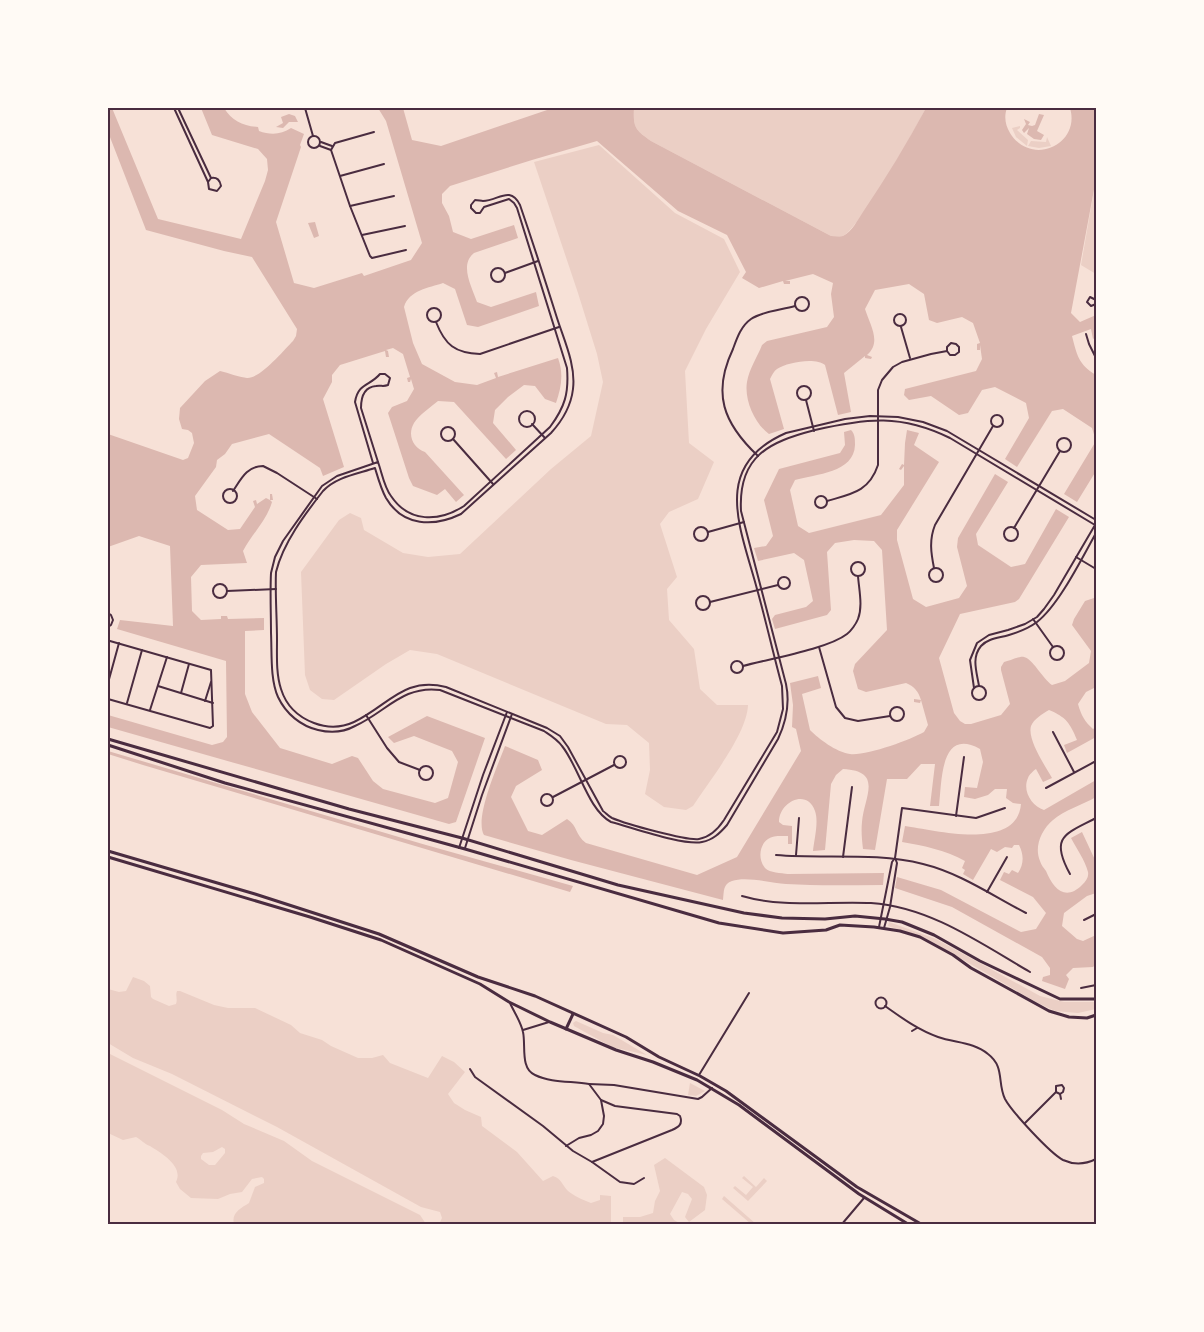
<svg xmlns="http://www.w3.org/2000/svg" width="1204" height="1332" viewBox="0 0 1204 1332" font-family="'Nunito Sans',sans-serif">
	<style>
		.green { fill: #ebcfc5; fill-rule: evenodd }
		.water { fill: #dcb8b0 }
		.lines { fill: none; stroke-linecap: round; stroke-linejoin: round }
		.minor { stroke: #4a2c40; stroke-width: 2 }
		.secondary { stroke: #4a2c40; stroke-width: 3 }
		.neatline { fill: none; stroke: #4a2c40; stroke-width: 2 }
	</style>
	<rect width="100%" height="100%" fill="#f7e1d7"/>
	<!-- green -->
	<g class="green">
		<path d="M634 108H818L825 110 834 108H926C916 128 859 229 843 236 840 237 835 236 831 236L651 141C635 130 633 127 634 108Z"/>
		<path d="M1020 126V128L1017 130 1028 140 1027 146 1016 137 1012 128Z"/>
		<path d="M1047 137 1051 146 1039 148 1028 146 1031 141 1046 142Z"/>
		<path d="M599 145 675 213 724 239 740 272 706 329 685 371 689 443 714 462 698 499 669 512 660 524 677 577 667 589 669 620 694 649 700 689 717 705H748C747 734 710 780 693 806L686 810 664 807 645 794 650 770 649 743 627 725 606 724 437 654 410 650 386 664 334 700 322 699 310 690 305 675 301 572 339 520 350 513 361 518 364 530 403 553 428 557 460 554 551 469 591 436 603 382 597 354 578 293 534 162Z"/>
		<path d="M1096 179V274L1081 265Z"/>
		<path d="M889 922 936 939 1040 996 1064 1002H1096V1009L1078 1013 1055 1011 1036 1002 927 939 888 926Z"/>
		<path d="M133 977 144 981 150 986 151 997 153 999 169 1006 176 1004C178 999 175 996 177 991H180L214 1005 228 1008H255L291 1025 300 1033 322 1040 331 1046 358 1058H372L383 1055 390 1063 428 1078 442 1056 454 1062 465 1072 448 1094 454 1103 465 1110 481 1117 482 1126 517 1152 543 1181 553 1176C562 1179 562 1185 568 1191 574 1196 583 1200 591 1203L600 1200V1195L611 1196V1224H439L442 1218 440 1212 421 1207 277 1127 172 1074 133 1058 108 1043V989L119 992 126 991Z"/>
		<path d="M576 1021 603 1033 613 1035 647 1055 612 1047 574 1026 573 1023Z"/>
		<path d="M108 1053 222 1110 244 1124 284 1141 312 1161 420 1215 426 1224H234C231 1213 241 1208 249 1203L255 1187 264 1183V1179L262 1177 252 1179 242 1192 230 1194 218 1199 191 1198 180 1189 176 1182C184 1166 161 1153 150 1146 144 1144 142 1140 136 1137L123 1140 108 1133ZM222 1147 225 1149V1153L215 1165H209L201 1159V1156L203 1153 213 1152Z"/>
		<path d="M690 1083 705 1091 696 1096 688 1095Z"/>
		<path d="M665 1158 704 1187 707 1195 705 1210 689 1222 685 1217 692 1199 688 1194 682 1192 670 1214 674 1220 681 1224H623V1217H640L653 1213 655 1201 660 1191 654 1165Z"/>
		<path d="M744 1176 756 1187 764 1178 767 1181 748 1201 733 1188 735 1186 746 1195 753 1187 742 1178Z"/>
		<path d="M724 1196 756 1224H751L722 1199Z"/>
	</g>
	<!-- water -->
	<g class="water">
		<path d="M108 108H112L158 219 241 239 265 181 268 170 267 159 258 149 212 135 201 108H224C232 121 243 126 258 127L259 131C270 135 281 135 291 128L304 134 300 145 301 147 276 222 294 283 314 288 362 273 364 276 411 260 422 243 386 121 378 108H403L412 140 441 146 553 108H634C633 127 635 130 651 141L831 236C835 236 840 237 843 236 852 232 858 219 863 212 886 178 907 143 926 108H1007C1004 116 1005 125 1010 133 1031 167 1081 145 1070 108H1096V179L1071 313 1080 322 1096 315V337L1093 339 1091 329 1072 336C1077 355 1078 364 1096 375V471L1077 502 1064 494 1096 441 1092 428 1063 409 1052 411 1017 467 1005 459 1029 418 1026 403 995 387 982 390 968 413 959 415 931 396 909 400 904 395 905 389 976 371 982 359 980 345V350H977V344L980 343 973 323 962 317 937 323 929 320 924 294 909 284 875 290 865 309C870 325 882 342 867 355L872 357 871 359 865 358V356L844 373 851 412 838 415 825 365C816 357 787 362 777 369 774 371 772 375 770 379L784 429 769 434C755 424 744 400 747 382 749 369 758 356 762 345L767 341 827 327 834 317 831 294 833 283 813 274 785 281H790V284H784L783 281 759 288 742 278 746 272 727 235 678 211 597 141 532 160 450 186 442 194V203L449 216 453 232 471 239 514 225 518 238 474 253C459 265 472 287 477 302L491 307 536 292 539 306 478 327 467 325 455 289 443 283C429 288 409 290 404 307L413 343 422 364 455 382 477 385 496 378 494 373 497 372 498 377 558 358C564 374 561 388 556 403L545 399 535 386 524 385 508 397 495 410 493 423 516 450 506 459 454 402 438 401C431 407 419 415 414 423 407 435 413 448 425 452L464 495 456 502 445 489 437 495 413 486 409 478 388 413 392 407 407 401 414 389 411 379 410 382H408L407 378 410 377 403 354 393 348 386 350 388 351 389 357H386L385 351 340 365 332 375V382L323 399 344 467 323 476 320 468 269 434 232 444 225 454 217 460 216 467 195 496 197 510 228 530 240 529 255 507 253 501 256 500 257 504 266 498 270 500V494H272L273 500H270L272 502C267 520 252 534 243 551L247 563 201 565 191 577 192 611 201 620 221 619V616H227L228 619 264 618V630L245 631V694L252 712 280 748 332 764 352 756 358 758 373 781 383 789 435 803 448 798 458 762 452 751 414 736 394 743 388 737 427 716 485 738 456 822 449 824 108 727V715L212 745 223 742 227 737 226 661 117 629 120 620 173 626 170 546 139 536 108 547V434L183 460 188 458 194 443 192 433 188 430 182 429 179 419 180 408 205 381 220 371C229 373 238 377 247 378 260 379 284 350 293 341L296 336 297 329 252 257 224 251 146 230 108 132Z"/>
		<path d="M289 114 295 116 298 122H289L283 128 276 127 283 123 281 117Z"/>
		<path d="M1039 114 1044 115 1037 131 1044 135 1041 140 1034 139 1027 134 1029 128 1024 133 1022 130 1026 124 1024 119 1030 122 1028 125 1032 126 1035 125Z"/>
		<path d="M315 222 319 236 314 238 308 223Z"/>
		<path d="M851 430C855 434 855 439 855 445 854 473 816 474 795 480L790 490 798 526 809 533 881 515 904 485V466L901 470 899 469 902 464 904 465 905 443 907 430 919 433 914 445 939 462 897 530V540L913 599 926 607 959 598 967 586 957 547 958 538 995 474 1008 482 976 534 978 545 1011 567 1025 564 1056 509 1069 517 1019 599 1015 602 960 614 939 658 954 713 960 721 965 724H971L1001 715 1010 704 1001 670V667L1004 662C1010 661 1019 656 1024 657 1032 658 1043 679 1052 685L1065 681 1089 663 1091 651 1072 625 1074 619 1085 601 1094 598 1096 600V687L1086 692 1078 704C1081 715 1085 722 1093 729L1096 727V737L1067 753 1064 745 1077 740C1070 723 1066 717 1049 710 1042 714 1034 719 1031 726 1027 740 1046 767 1052 778L1043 782 1036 769C1033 771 1029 775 1028 778 1022 791 1032 806 1044 810L1096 780V797C1084 804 1063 811 1053 820 1041 830 1034 847 1040 861 1041 865 1044 868 1046 871 1053 888 1065 902 1082 885 1086 881 1089 877 1088 872 1085 860 1076 848 1071 838L1082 832 1096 862V893L1087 896 1064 913 1062 926 1077 939 1083 941 1096 935V964L1093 967 1073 968 1066 975 1069 979 1065 989 1042 981 1043 977 1050 975V968L1042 957 952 907 895 888 897 877 941 890 1021 932 1036 929 1046 913 1033 897 1000 880 1004 872 1009 874 1012 870 1018 873C1024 864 1024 855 1019 845H1014L1012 848 1005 847 997 852 991 849 973 880 963 874 965 870 962 868 965 861C946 850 924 846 902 842L905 826C934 830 1017 852 1021 804L1013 803 1006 798 1007 789H995L988 795 975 799 964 797 965 787 977 788 983 762 980 749C940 727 942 781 939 806H930L935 764H921L907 779H887L875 850 863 849C862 840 861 831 862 822 864 797 884 771 843 769L836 775 831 784 825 850 813 851C814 840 819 822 815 811 807 788 779 802 779 822L783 825 792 826V844H788V836C782 836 773 835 768 839 759 845 758 860 765 868 770 873 781 873 788 874L884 873 883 885C851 885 818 886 786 884 771 883 746 876 732 881 723 884 724 891 723 900L571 860 484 835C474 818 498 765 505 746L538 760 542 770 516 786 511 797 528 831 542 835 567 819C578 826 575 835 586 843L697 875 737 857 801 751 796 729 792 727 793 705 790 683 818 676 821 688 802 694 810 730C819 739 836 752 850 754 866 756 910 740 924 732L928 725 921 700 920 703 914 702V699L921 700C918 691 915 687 906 683L866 692 858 689 853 671 855 664 887 630 882 550 874 541 854 540 835 543 827 552 831 610 827 615 775 629 772 619 775 615 806 607 813 601 804 560 794 553 758 561 754 548 766 546 773 536 764 500 779 469 840 453 845 445 844 432Z"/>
		<path d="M108 751 426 845 573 886 570 892 143 765 108 754Z"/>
	</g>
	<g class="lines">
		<!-- minor -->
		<g class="minor">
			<path d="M174 108 208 182 209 189 217 191 221 186C220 180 217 177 211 178L208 182"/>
			<path d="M178 108 211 178"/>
			<path d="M305 108 313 136"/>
			<path d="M374 132 335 143 331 150 350 206 370 256 372 258 406 250"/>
			<circle cx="314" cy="142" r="6"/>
			<path d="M321 142 332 146"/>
			<path d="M320 146 331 150"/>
			<path d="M340 176 384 164"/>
			<path d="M350 206 394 196"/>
			<path d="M362 235 405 226"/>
			<circle cx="498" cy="275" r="7"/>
			<path d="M505 273 538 261"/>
			<circle cx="802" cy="304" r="7"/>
			<path d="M1096 300 1090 297 1087 302 1091 306 1096 304"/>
			<circle cx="434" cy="315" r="7"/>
			<circle cx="900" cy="320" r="6"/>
			<path d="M436 322C445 345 455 353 480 354L559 327"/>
			<path d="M901 327 910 358"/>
			<path d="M1086 334 1089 344 1096 358"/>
			<circle cx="804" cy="393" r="7"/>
			<path d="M806 400 814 431"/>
			<circle cx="527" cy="419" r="8"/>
			<circle cx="997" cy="421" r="6"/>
			<path d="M532 424 545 438"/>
			<circle cx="448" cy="434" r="7"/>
			<circle cx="1064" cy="445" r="7"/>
			<path d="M453 439 493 484"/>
			<path d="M758 456C723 423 712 393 733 349 737 338 741 326 751 319 763 311 781 310 795 306"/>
			<path d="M373 463 355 402C358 383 370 386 380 374H385L390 378 388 385C383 387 381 385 376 386 364 387 361 397 361 408L378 462"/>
			<circle cx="230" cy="496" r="7"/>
			<path d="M233 491C241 479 247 466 263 466L277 473 317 499"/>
			<circle cx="821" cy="502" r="6"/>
			<path d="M827 501C851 494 869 492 878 465V390L882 380 893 367 902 362 931 354 947 351 950 355H955L959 352V347L956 344 951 343 947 347V351"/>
			<circle cx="1011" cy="534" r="7"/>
			<circle cx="701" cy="534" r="7"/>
			<path d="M1014 528 1060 451"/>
			<path d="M708 532 744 522"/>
			<path d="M1076 557 1096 569"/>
			<circle cx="858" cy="569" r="7"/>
			<circle cx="936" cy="575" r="7"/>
			<path d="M934 568C931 553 929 540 935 525L993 426"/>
			<circle cx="784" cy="583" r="6"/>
			<circle cx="220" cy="591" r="7"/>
			<path d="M227 591 276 589"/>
			<circle cx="703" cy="603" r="7"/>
			<path d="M710 602 778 585"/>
			<path d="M108 613 111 615 113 620 111 625 108 627"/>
			<path d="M1033 619 1053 647"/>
			<circle cx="1057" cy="653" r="7"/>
			<path d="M819 647 836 707 845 718 858 721 890 716"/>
			<circle cx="737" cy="667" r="6"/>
			<path d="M743 666C768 659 828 649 847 634 851 631 856 624 858 619 863 606 859 590 858 576"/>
			<path d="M108 683 119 643"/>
			<path d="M158 686 213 703"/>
			<path d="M979 686C977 673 971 658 981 646 988 638 1000 638 1009 635 1019 632 1029 628 1037 622 1059 605 1082 558 1096 533"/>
			<circle cx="979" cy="693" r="7"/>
			<path d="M974 688 970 660 977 643 989 635 1008 630 1025 624 1037 617 1044 609 1054 595 1095 525 950 438C901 414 867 418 815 430 769 442 738 456 741 511L786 684C790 703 786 722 778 739L727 825C720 833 713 840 702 842 684 846 631 827 611 822 588 810 579 767 562 746 557 739 550 735 544 731L440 690C403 685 386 712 355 726 344 732 330 733 318 730 301 726 286 714 278 697 270 679 272 653 271 633 271 613 270 593 271 573L275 557 283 541 322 486 337 476 378 462C382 473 384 487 391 496 409 523 439 522 464 506L550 427C565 407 569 393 567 368L517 208 514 203 509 199 484 207 480 213H476L471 208V205L475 200C478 200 481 201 483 201 498 201 510 185 520 205 533 243 545 280 557 318 564 340 576 365 573 389 571 406 562 421 551 433L461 514C434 527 403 527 386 498 381 489 378 478 375 468 357 474 336 477 323 491 305 514 283 543 276 572 275 594 277 617 277 640 277 656 276 674 281 689 286 705 298 717 314 723 327 728 341 728 354 722 388 706 404 676 446 687L547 728 560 736 568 747 603 811C606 813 608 816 612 818 626 824 687 841 699 839 711 837 718 829 724 820L777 732 783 709 782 686C773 653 766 621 757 589 741 529 710 466 786 433L845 419 870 416 898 417 923 422 947 431 1096 520"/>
			<path d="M181 693 189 664"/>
			<path d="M108 699 210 728 213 726 211 670 110 641"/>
			<path d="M205 701 211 682"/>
			<path d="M127 703 142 650"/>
			<circle cx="897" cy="714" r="7"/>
			<path d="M150 710 167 657"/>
			<path d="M366 715 387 748 399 762 420 770"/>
			<path d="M1053 732 1074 772"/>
			<circle cx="620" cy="762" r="6"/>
			<circle cx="426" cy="773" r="7"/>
			<path d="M1046 788 1096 761"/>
			<circle cx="547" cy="800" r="6"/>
			<path d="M553 797 614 765"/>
			<path d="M956 816 964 757"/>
			<path d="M459 848 483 775 507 712"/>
			<path d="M465 848 482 795 512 714"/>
			<path d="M776 855C825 859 875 852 923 864 960 873 993 896 1026 913"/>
			<path d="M796 855 799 818"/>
			<path d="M843 857 852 787"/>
			<path d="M1070 874C1049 836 1066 834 1096 818"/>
			<path d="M987 892 1007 857"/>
			<path d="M742 896C783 908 828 901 871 903 930 907 980 943 1030 972"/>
			<path d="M1084 920 1096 914"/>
			<path d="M879 927 892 862 895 858"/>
			<path d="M884 928 890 907 897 863 895 858 902 808 976 818 1005 808"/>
			<path d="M1081 988 1096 985"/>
			<circle cx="881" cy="1003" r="5.5"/>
			<path d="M510 1003C514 1012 521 1022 523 1032 526 1045 520 1069 535 1075 551 1083 572 1081 589 1084L601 1100 604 1116 603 1124 598 1131 591 1135 579 1138 566 1146"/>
			<path d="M885 1006C902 1018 918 1030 938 1037 955 1043 974 1042 988 1054 1005 1067 997 1082 1005 1099 1012 1112 1050 1153 1063 1160 1074 1165 1086 1164 1096 1159"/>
			<path d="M523 1030 549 1022"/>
			<path d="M912 1031 917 1028"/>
			<path d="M470 1069 475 1077 543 1126 573 1151 592 1162 620 1182 634 1184 644 1178"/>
			<path d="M699 1075 749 993"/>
			<path d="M589 1084 614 1085 698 1099 702 1097 712 1088"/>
			<path d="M1060 1094 1061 1099"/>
			<path d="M1025 1123 1056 1092V1086L1062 1085 1064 1088 1063 1092 1060 1094 1056 1092"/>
			<path d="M592 1162 672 1130C679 1127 683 1124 680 1116L677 1114 615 1106 601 1100"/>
			<path d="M842 1224 864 1198"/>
		</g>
		<!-- secondary -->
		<g class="secondary">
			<path d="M108 739 349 809 462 838 618 885 744 913 782 918 825 919 855 916 885 919 902 922 934 935 980 961 1060 999H1096"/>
			<path d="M108 745 225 783 465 849 719 923 783 933 826 930 840 925 874 927 900 931 920 937 953 955 971 968 1049 1011 1069 1017 1087 1018 1096 1015"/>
			<path d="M108 851 255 894 379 934 478 977 535 996 626 1037 659 1057 700 1076 726 1091 857 1187 921 1224"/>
			<path d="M108 857 310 917 381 940 480 984 509 1002 550 1022 616 1050 653 1062 697 1080 739 1105 859 1194 908 1224"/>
			<path d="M566 1029 573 1014"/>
		</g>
	</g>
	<!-- border -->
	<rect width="1204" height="1332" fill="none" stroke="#fffaf5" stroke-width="218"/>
	<rect x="109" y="109" width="986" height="1114" class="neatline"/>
</svg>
